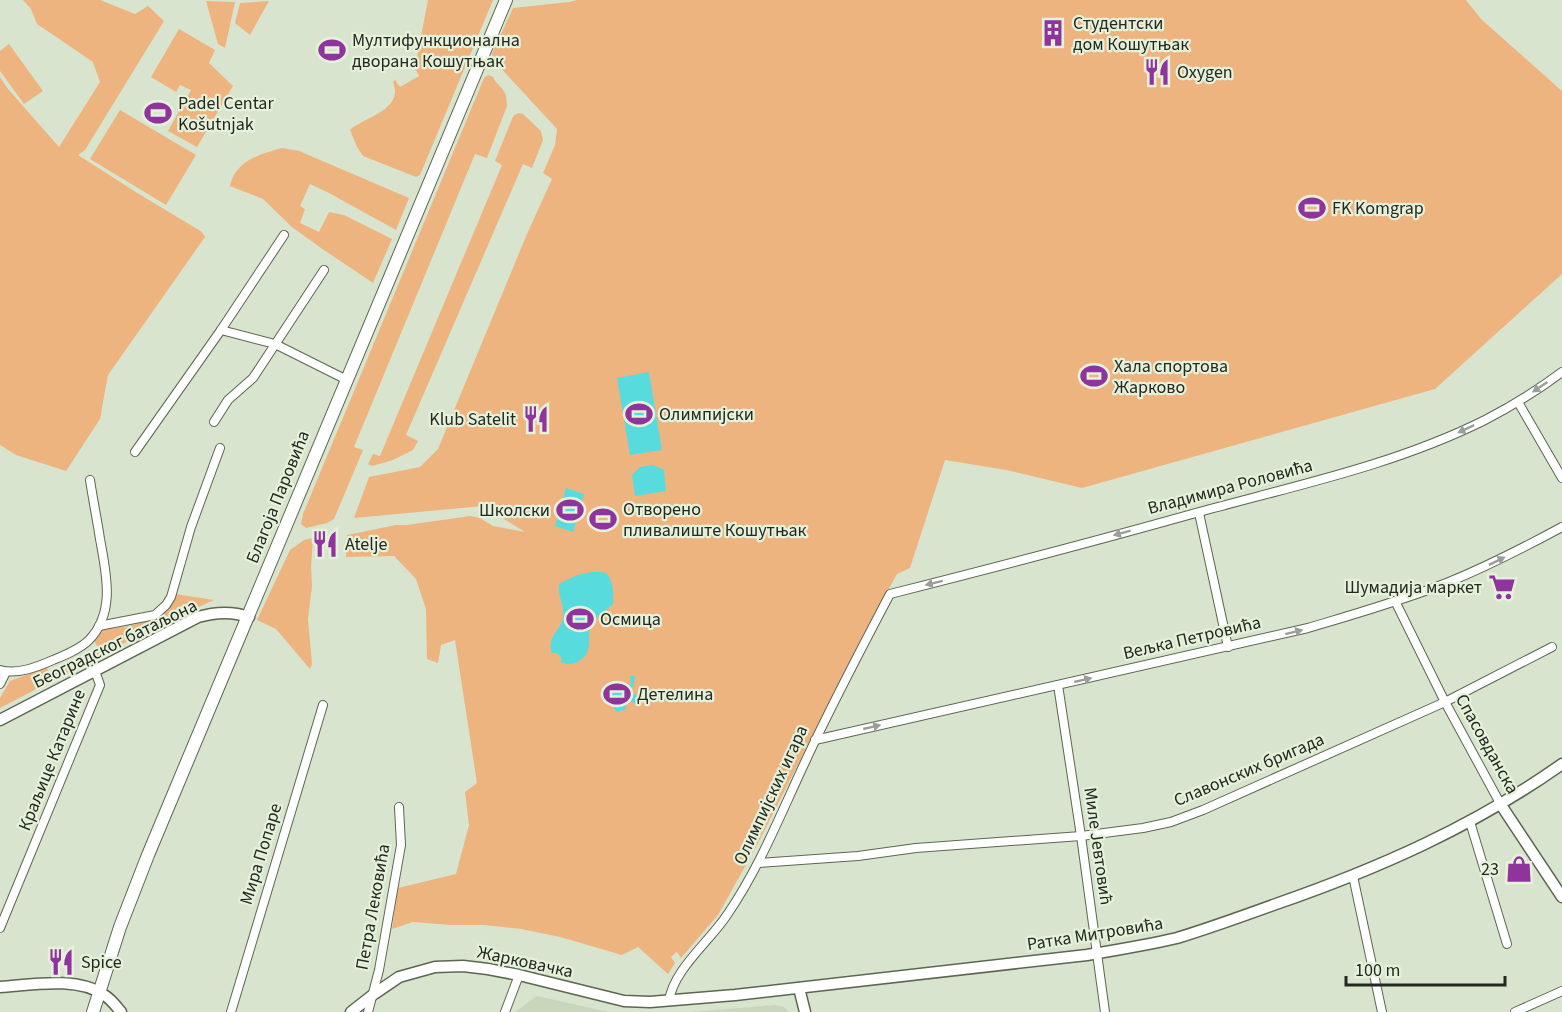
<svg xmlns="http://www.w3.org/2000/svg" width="1562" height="1012" viewBox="0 0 1562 1012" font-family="'Source Sans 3',sans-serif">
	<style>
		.built { fill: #c8d7bb }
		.green { fill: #eeb47f }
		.water { fill: #58dbdd }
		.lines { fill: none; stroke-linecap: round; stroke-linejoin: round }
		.minor-casing { stroke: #5c6653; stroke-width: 10 }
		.tertiary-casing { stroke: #5c6653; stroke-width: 13 }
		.secondary-casing { stroke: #5c6653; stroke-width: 14 }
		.minor { stroke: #fff; stroke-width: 8 }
		.tertiary { stroke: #fff; stroke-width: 10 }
		.secondary { stroke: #fff; stroke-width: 12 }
		.oneway { fill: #9c9e9b }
		.labels { text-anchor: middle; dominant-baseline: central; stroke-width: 4.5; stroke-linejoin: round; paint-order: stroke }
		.poi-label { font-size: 18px; fill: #242820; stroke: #e5f1da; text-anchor: start }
		.street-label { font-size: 18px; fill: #242820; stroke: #e5f1da }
	</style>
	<rect width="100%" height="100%" fill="#d8e4cd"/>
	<!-- built -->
	<g class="built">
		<path d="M537 996 609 1012H515Z"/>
		<path d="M775 1005 784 1007 789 1012H691Z"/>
	</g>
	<!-- green -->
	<g class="green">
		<path d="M23 0H100L135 14 148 6 164 21 85 150 78 155 139 194 202 232 205 237 108 375 100 419 66 471 16 455 0 445V77L8 89 59 147 100 82 93 62 37 24 31 9Z"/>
		<path d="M428 0H493L420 175 416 177 363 156 357 147 350 130C366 116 404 110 393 82L395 80 400 87 419 76 415 68Z"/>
		<path d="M577 0H1466L1481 19 1562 91V274L1435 389 1082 488 1006 470 945 460 910 568 897 574 868 626 757 845 718 915 681 958 677 952 671 957 675 963 668 974 638 947 622 955 560 937 521 929 484 925H451L413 922 392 929 398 888 456 874 469 825 465 792 477 783 455 640 441 645 438 663 427 659 426 609 416 579 394 556 346 557 347 535 396 525H407L470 516 480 518 493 526 525 532 483 506 354 518 369 477 420 467 438 449 527 234 552 179 543 173 555 145 557 129 497 64 492 54 513 8 569 2Z"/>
		<path d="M206 1 235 2 225 48 218 44Z"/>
		<path d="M269 1 250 35 235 23 240 3Z"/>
		<path d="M179 29 215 50 209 63 233 86 197 147 168 131 191 90 180 85 176 92 151 77Z"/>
		<path d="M9 44 43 91 24 104 0 71V51Z"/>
		<path d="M488 75C496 78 491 75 496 82 504 91 507 92 507 106L487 158 475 154 354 447 363 450 334 519 327 523 306 528 301 524 303 514 484 78Z"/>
		<path d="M120 110 196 155 166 205 90 159Z"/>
		<path d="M519 113 523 114 541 131 543 140 532 168 523 164 406 435 418 441 413 450 393 460 372 466 368 464 373 454 380 456 502 165 495 161 512 119 514 115Z"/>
		<path d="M282 148 299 151 409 198 396 230 329 193 310 184 300 206 305 209 300 223 319 232 329 212 344 215 392 239 373 283 321 248 292 227 263 199 230 186C235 161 260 154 282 148Z"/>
		<path d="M313 538 311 567 312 586 308 619 312 664 310 669 276 629 257 620 290 550 304 540Z"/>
		<path d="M175 594 214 600 165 622 0 708V698L10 681 47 667 49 676 85 659 98 647 94 641 102 630C124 627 153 624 169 607 172 604 174 598 175 594Z"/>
	</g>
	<!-- water -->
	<g class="water">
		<path d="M649 372 662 450 630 455 617 378Z"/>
		<path d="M653 465 664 470 666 491 635 496 632 475 640 467Z"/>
		<path d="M566 488 584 494 573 532 555 526Z"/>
		<path d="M592 572C597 572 603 571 607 574 613 580 614 596 613 604 608 609 596 617 592 623 585 637 595 652 579 661 573 665 567 665 561 662V657L557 653H552C546 635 561 632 563 617 565 606 557 595 559 584L577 575Z"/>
		<path d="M630 676H635L634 684 629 694 634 693 638 697 636 703 627 701 625 710 616 712 614 708 615 698 606 697 605 687 609 683 615 682 621 688 626 689 631 683Z"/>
	</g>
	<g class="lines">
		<defs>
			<g id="minor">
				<path d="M221 330 275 344 347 380"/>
				<path d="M1518 402 1562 478"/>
				<path d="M214 422 228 400 253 378 324 270"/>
				<path d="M135 452 221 330 284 235"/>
				<path d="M1199 513 1228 647"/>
				<path d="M1395 601 1445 702 1501 805"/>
				<path d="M99 626 155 615 166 605 171 597 191 527 220 448"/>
				<path d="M0 670C17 675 37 667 53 660 65 655 80 649 89 640 116 612 106 573 100 539 97 519 93 500 90 480"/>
				<path d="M0 684 6 672"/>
				<path d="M1058 685 1081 836 1105 1012"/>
				<path d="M815 740 1308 628C1355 614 1404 600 1449 582 1488 566 1525 547 1562 527"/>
				<path d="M1470 822 1507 944"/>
				<path d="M759 863 858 856 916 848 1081 836 1143 828 1171 822 1203 810 1445 702 1552 647"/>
				<path d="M1353 876 1382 1012"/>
				<path d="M0 928 100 685 95 671"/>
				<path d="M669 1001C673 970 710 941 727 915 760 867 781 813 806 760 832 704 861 649 890 594 997 567 1104 539 1210 509 1303 484 1399 463 1485 420 1512 406 1538 390 1562 372"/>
				<path d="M231 1012 323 705"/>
				<path d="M368 1012 379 970 401 845 399 807"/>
				<path d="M505 1012 519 975"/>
				<path d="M1515 1012 1562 991"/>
			</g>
			<g id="tertiary">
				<path d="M0 720 198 617C215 612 232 611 249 617"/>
				<path d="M1501 805 1562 897"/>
				<path d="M0 987C31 985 77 976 104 995 111 999 116 1006 121 1012"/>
				<path d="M799 988 805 1012"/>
				<path d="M351 1012 374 994 399 977 435 967 463 966 488 969 519 975 624 1001 650 1002 735 995 1087 955C1117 950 1147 945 1177 938 1210 928 1243 916 1276 904 1377 869 1475 826 1562 764"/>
			</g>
			<path id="secondary" d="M93 1012 120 927 148 855 506 0"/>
		</defs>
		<!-- minor casing -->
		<use href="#minor" class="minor-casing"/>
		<!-- tertiary casing -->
		<use href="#tertiary" class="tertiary-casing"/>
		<!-- secondary casing -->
		<use href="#secondary" class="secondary-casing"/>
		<!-- minor -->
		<use href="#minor" class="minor"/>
		<!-- tertiary -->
		<use href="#tertiary" class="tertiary"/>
		<!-- secondary -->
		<use href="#secondary" class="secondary"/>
	</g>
	<!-- one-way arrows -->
	<defs><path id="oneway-solid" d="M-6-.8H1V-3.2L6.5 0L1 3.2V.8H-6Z" transform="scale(1.5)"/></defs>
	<g class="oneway">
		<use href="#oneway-solid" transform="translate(1540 387) rotate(146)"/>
		<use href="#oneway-solid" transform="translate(1466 429) rotate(155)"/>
		<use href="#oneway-solid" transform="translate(1122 533) rotate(165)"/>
		<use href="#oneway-solid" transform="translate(1497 561) rotate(-26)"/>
		<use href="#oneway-solid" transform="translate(934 583) rotate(166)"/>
		<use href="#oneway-solid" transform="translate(1294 632) rotate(-14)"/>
		<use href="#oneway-solid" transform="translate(1083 680) rotate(-13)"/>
		<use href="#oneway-solid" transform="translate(872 727) rotate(-13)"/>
	</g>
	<!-- icons -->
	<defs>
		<symbol id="building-bare" viewBox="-9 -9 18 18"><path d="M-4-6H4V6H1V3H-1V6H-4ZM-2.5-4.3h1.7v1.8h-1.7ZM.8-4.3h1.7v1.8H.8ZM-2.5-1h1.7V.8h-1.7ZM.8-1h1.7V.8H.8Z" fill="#8f339d" stroke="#e5f1da" stroke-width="2.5" paint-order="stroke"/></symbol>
		<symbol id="stadium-bare" viewBox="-9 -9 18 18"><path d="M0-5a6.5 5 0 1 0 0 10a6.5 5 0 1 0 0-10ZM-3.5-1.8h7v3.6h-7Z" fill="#8f339d" stroke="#e5f1da" stroke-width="2.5" paint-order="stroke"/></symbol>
		<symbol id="restaurant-bare" viewBox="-9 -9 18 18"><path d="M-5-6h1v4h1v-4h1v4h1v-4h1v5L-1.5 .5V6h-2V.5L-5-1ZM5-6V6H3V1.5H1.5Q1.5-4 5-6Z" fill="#8f339d" stroke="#e5f1da" stroke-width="2.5" paint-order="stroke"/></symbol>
		<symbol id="supermarket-bare" viewBox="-9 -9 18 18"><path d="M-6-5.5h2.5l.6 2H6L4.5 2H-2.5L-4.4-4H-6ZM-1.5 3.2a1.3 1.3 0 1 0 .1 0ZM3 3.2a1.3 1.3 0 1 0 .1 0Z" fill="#8f339d" stroke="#e5f1da" stroke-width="2.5" paint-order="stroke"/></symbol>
		<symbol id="shop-bare" viewBox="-9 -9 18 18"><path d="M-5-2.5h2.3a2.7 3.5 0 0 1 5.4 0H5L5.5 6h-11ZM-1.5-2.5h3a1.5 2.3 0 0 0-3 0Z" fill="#8f339d" stroke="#e5f1da" stroke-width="2.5" paint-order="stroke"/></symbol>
	</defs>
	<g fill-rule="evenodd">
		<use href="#building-bare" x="1034" y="14" width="38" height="38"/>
		<use href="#stadium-bare" x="313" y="31" width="38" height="38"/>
		<use href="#restaurant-bare" x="1138" y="53" width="38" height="38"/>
		<use href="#stadium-bare" x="139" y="94" width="38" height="38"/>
		<use href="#stadium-bare" x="1293" y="189" width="38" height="38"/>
		<use href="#stadium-bare" x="1075" y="357" width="38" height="38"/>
		<use href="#stadium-bare" x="620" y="395" width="38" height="38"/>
		<use href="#restaurant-bare" x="517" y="400" width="38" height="38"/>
		<use href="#stadium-bare" x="551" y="491" width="38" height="38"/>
		<use href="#stadium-bare" x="584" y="500" width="38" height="38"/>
		<use href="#restaurant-bare" x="306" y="525" width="38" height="38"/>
		<use href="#supermarket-bare" x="1483" y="568" width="38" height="38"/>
		<use href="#stadium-bare" x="561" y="600" width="38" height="38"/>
		<use href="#stadium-bare" x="598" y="675" width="38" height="38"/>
		<use href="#shop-bare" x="1500" y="850" width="38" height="38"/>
		<use href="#restaurant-bare" x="42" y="943" width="38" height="38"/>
	</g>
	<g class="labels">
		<!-- poi labels -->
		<g class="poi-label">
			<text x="1073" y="23">Студентски<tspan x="1073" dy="21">дом Кошутњак</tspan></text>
			<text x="352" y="40">Мултифункционална<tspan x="352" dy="21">дворана Кошутњак</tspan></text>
			<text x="1177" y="72">Oxygen</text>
			<text x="178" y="103">Padel Centar<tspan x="178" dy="21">Košutnjak</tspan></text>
			<text x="1332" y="208">FK Komgrap</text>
			<text x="1114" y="366">Хала спортова<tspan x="1114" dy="21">Жарково</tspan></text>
			<text x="659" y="414">Олимпијски</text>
			<text x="516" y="419" text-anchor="end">Klub Satelit</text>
			<text x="623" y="509">Отворено<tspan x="623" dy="21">пливалиште Кошутњак</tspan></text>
			<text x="550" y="510" text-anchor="end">Школски</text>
			<text x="345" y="544">Atelje</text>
			<text x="1482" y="587" text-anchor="end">Шумадија маркет</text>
			<text x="600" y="619">Осмица</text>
			<text x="637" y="694">Детелина</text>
			<text x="1499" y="869" text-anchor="end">23</text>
			<text x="81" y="962">Spice</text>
		</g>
		<!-- street labels -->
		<g class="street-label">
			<text transform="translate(1230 487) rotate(-15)">Владимира Роловића</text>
			<text transform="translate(278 497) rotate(-68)">Благоја Паровића</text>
			<text transform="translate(1192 638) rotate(-13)">Вељка Петровића</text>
			<text transform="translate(115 644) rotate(-26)">Београдског батаљона</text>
			<text transform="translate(1487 744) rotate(61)">Спасовданска</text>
			<text transform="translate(52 760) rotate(-68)">Краљице Катарине</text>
			<text transform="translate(1249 770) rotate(-23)">Славонских бригада</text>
			<text transform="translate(771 795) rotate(-65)">Олимпијских игара</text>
			<text transform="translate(1098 846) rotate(82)">Миле Јевтовић</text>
			<text transform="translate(261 854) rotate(-73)">Мира Попаре</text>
			<text transform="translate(373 907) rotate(-80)">Петра Лековића</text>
			<text transform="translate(1095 934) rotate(-9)">Ратка Митровића</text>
			<text transform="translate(525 962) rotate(12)">Жарковачка</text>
		</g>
	</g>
	<!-- scale -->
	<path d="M1346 976v9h159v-9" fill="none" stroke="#242820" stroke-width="3"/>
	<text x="1355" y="976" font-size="18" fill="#242820" stroke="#e5f1da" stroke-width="4.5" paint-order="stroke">100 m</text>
</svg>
